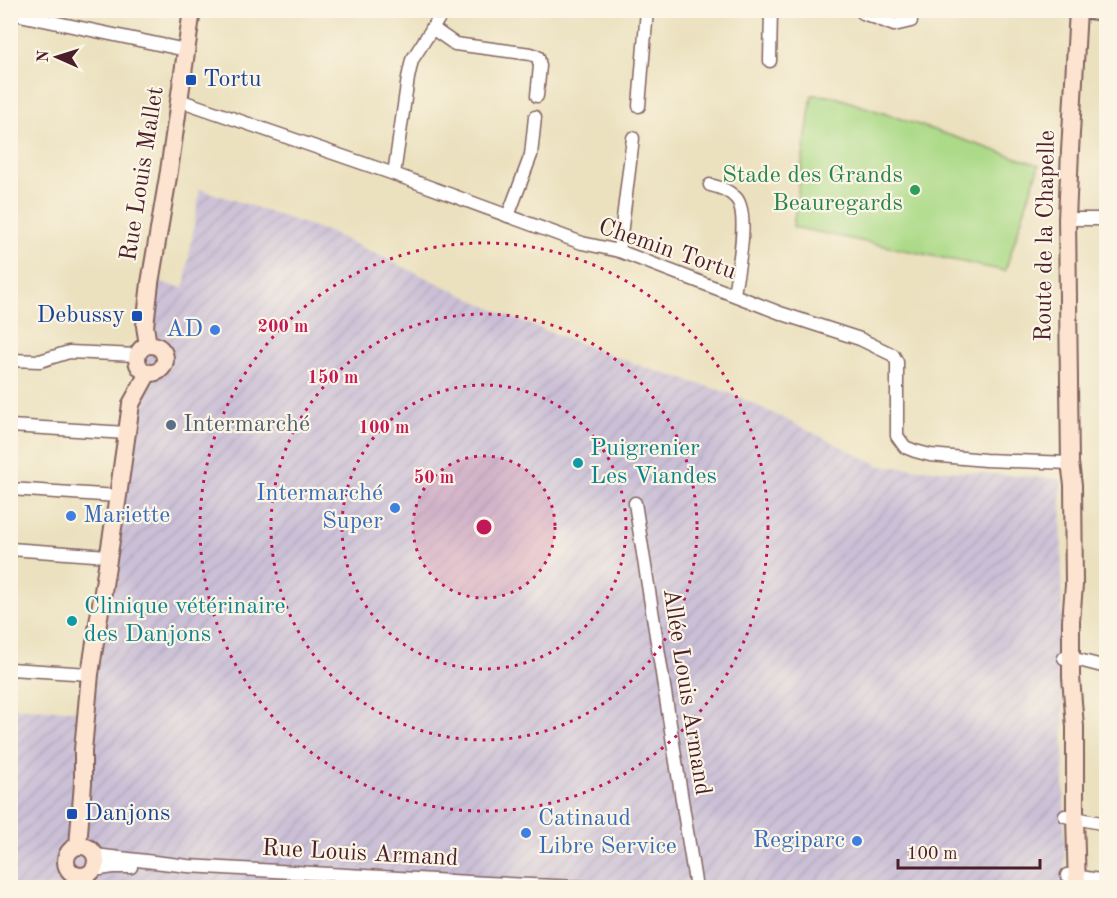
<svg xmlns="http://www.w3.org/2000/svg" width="1117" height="898" viewBox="0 0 1117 898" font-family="'Old Standard TT',serif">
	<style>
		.industrial { fill: url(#industrial-furrows) }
		.park { fill: #acda88; stroke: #7b7c5a; stroke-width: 1.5 }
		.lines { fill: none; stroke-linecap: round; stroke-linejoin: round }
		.minor-casing { stroke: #82635f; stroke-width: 15 }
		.secondary-casing { stroke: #82635f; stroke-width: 20 }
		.minor { stroke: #fff; stroke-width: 12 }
		.secondary { stroke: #fde4d1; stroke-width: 16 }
		.ring { fill: none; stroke: #c2185b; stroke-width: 3; stroke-dasharray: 3 6 }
		.transit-dot { fill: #1a4fb4; stroke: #fcf5e5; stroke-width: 2 }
		.leisure-dot { fill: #2e9e5b; stroke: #fcf5e5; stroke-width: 2 }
		.shop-dot { fill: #3f7fe0; stroke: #fcf5e5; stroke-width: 2 }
		.service-dot { fill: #5c6f8a; stroke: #fcf5e5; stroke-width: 2 }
		.culture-dot { fill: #0f9aa8; stroke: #fcf5e5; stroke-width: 2 }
		.labels { text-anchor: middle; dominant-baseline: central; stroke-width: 4.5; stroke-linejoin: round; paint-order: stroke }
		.transit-label { font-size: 24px; fill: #164399; stroke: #fcf5e5; text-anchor: start }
		.street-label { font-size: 24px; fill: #4a1f2b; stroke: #fcf5e5 }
		.leisure-label { font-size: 24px; fill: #27864d; stroke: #fcf5e5; text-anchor: end }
		.shop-label { font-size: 24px; fill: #366cbe; stroke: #fcf5e5; text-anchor: end }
		.service-label { font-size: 24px; fill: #4e5e75; stroke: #fcf5e5; text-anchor: start }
		.culture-label { font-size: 24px; fill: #0d838f; stroke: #fcf5e5; text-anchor: start }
		.centre { fill: #c2185b; stroke: #fcf5e5; stroke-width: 3 }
		.ring-label { font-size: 18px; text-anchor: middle; font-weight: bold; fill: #c2185b; stroke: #fcf5e5; stroke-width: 4.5; stroke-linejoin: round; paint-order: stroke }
	</style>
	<defs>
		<pattern id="industrial-furrows" width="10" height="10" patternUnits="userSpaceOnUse" patternTransform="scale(1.5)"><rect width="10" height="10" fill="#cabfd6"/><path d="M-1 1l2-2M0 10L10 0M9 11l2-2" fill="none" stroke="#afa4b8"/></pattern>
	</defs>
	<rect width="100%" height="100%" fill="#fcf5e5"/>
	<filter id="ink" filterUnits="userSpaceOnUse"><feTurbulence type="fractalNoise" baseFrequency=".0167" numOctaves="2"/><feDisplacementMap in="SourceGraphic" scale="12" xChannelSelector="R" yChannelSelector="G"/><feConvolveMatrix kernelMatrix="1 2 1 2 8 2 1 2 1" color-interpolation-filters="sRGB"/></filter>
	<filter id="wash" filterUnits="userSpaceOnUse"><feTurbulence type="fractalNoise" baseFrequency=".008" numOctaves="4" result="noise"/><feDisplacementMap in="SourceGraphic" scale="24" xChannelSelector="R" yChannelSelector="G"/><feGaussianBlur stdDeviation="1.35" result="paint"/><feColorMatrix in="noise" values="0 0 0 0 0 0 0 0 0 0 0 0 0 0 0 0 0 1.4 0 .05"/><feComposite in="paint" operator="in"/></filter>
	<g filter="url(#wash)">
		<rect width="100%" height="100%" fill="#ebe1bf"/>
		<!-- industrial -->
		<path class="industrial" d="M200 189 329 232 510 317 640 366 735 395 881 466 1061 479 1065 887H11L10 707 86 711 145 317 157 282 184 288Z"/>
		<!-- park -->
		<path class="park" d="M812 95 832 96 1039 165 1005 271 793 227Z"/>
	</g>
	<g filter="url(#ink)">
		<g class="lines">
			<defs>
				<g id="minor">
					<path d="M860 10 863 13 894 25 911 21"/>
					<path d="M1078 11 1106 15"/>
					<path d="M10 13 186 50"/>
					<path d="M432 28 455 44 531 54 538 57 540 66 537 96"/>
					<path d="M770 61 771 10"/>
					<path d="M179 100 394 174 582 243 619 251 783 314 860 339 893 355 897 362V436L905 447 915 451 930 455 985 460 1070 463"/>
					<path d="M639 106 647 10"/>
					<path d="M394 174 408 78 412 60 444 10"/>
					<path d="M710 185C719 187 728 190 735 197 751 211 737 274 734 294"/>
					<path d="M508 216 531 155 535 117"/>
					<path d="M1067 219H1106"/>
					<path d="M619 251 633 138"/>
					<path d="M10 360 40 361 69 352 137 355"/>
					<path d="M10 426 127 433"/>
					<path d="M10 489 118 496"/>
					<path d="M635 503 696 888"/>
					<path d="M10 549 108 556"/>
					<path d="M1064 658H1071L1106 667"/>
					<path d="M10 669 90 674"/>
					<path d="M1065 816 1106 824"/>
					<path d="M95 855 188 866 486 883 602 888"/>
					<path d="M94 870 113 867H131"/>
					<path d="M1067 875 1106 881"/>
				</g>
				<g id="secondary">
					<circle cx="151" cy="359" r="14"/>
					<path d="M148 345 145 326 150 283 169 171 192 10"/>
					<circle cx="81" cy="861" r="15"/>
					<path d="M78 846 83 783V750L90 674 118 496 131 404 148 373"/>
					<path d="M1077 888 1075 817V727L1071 677V621L1074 585 1073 485 1070 463 1067 219 1070 151 1078 10"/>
				</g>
			</defs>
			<!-- minor casing -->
			<use href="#minor" class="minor-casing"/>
			<!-- secondary casing -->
			<use href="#secondary" class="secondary-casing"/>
			<!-- minor -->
			<use href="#minor" class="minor"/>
			<!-- secondary -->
			<use href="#secondary" class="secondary"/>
		</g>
	</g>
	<!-- distance rings -->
	<circle cx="484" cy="527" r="71" fill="#c2185b" fill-opacity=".12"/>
	<g class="ring">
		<circle cx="484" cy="527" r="71"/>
		<circle cx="484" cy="527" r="142"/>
		<circle cx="484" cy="527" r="213"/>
		<circle cx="484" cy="527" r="284"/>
	</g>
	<!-- markers -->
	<g class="transit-dot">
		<rect x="185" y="74" width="12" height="12" rx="3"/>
		<rect x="131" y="310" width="12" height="12" rx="3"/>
		<rect x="66" y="808" width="12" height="12" rx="3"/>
	</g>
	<circle class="leisure-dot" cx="915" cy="190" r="6"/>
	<g class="shop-dot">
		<circle cx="215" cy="330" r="6"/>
		<circle cx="395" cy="508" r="6"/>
		<circle cx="71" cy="516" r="6"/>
		<circle cx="526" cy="833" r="6"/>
		<circle cx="857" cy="841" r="6"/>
	</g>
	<circle class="service-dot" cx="171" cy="425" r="6"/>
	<g class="culture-dot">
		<circle cx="578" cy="463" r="6"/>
		<circle cx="72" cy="621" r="6"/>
	</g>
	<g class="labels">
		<!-- transit labels -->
		<g class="transit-label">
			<text x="203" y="80">Tortu</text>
			<text x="125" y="316" text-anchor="end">Debussy</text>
			<text x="84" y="814">Danjons</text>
		</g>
		<!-- street labels -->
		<g class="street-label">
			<text transform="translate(143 174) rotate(-81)">Rue Louis Mallet</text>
			<text transform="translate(1046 236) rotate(-89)">Route de la Chapelle</text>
			<text transform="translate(667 250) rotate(19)">Chemin Tortu</text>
			<text transform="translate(686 692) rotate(81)">Allée Louis Armand</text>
			<text transform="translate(360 854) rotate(3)">Rue Louis Armand</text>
		</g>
		<!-- leisure labels -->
		<g class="leisure-label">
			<text x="903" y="176">Stade des Grands<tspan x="903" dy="28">Beauregards</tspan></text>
		</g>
		<!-- shop labels -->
		<g class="shop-label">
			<text x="203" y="330">AD</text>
			<text x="383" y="494">Intermarché<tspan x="383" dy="28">Super</tspan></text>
			<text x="83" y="516" text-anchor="start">Mariette</text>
			<text x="538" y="819" text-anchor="start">Catinaud<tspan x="538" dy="28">Libre Service</tspan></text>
			<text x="845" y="841">Regiparc</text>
		</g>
		<!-- service labels -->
		<g class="service-label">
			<text x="183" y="425">Intermarché</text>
		</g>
		<!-- culture labels -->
		<g class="culture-label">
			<text x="590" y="449">Puigrenier<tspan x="590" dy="28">Les Viandes</tspan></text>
			<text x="84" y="607">Clinique vétérinaire<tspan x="84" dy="28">des Danjons</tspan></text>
		</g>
	</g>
	<circle cx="484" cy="527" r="9" class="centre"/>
	<g class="ring-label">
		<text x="283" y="332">200 m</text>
		<text x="333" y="383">150 m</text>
		<text x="384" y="433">100 m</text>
		<text x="434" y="483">50 m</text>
	</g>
	<!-- margin -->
	<rect width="1117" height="898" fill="none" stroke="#fcf5e5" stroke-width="36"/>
	<!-- north arrow -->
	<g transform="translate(57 57) rotate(273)" stroke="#fcf5e5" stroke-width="4.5" paint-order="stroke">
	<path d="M0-4.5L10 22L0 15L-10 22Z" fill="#4a1f2b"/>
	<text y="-9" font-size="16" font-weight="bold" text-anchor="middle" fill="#4a1f2b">N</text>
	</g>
	<!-- scale -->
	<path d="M898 859v9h142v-9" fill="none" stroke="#4a1f2b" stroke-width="3"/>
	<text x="907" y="859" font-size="18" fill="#4a1f2b" stroke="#fcf5e5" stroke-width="4.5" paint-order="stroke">100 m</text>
</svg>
